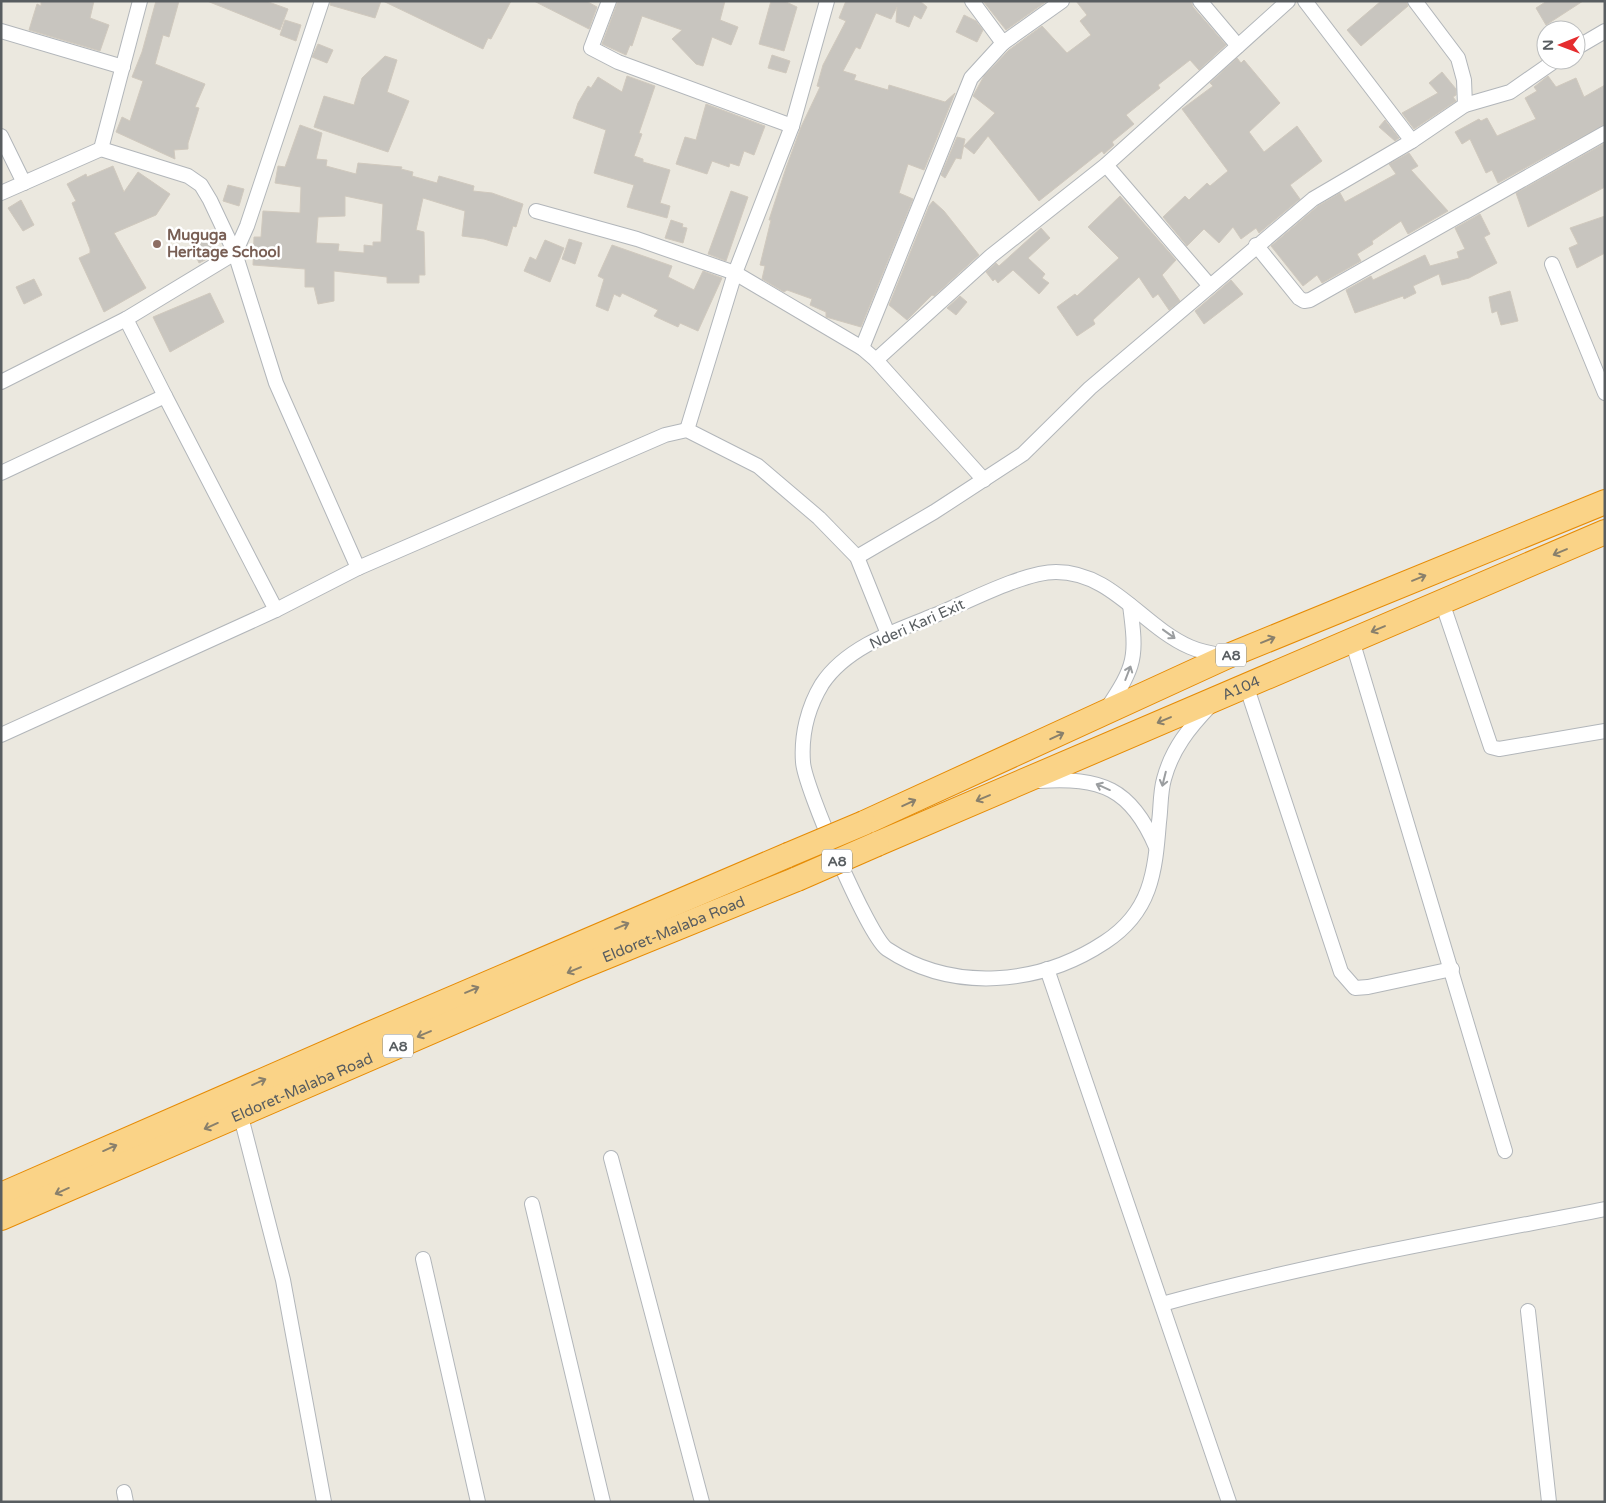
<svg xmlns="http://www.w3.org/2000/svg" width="1606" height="1503" viewBox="0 0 1606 1503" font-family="'Varela Round',sans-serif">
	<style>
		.building { fill: #c8c5bf; stroke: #d0c9be; fill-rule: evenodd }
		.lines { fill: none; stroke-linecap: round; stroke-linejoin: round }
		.street-casing { stroke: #b2b6ba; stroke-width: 16 }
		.highway-casing { stroke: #e68b04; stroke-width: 26 }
		.street { stroke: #fff; stroke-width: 14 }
		.highway { stroke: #fad387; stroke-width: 24 }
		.highway-bridge-casing { stroke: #e68b04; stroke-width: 26; stroke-linecap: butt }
		.highway-bridge { stroke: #fad387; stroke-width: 24 }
		.oneway { stroke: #89806c }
		.oneway2 { stroke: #9b9ea0 }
		.education-dot { fill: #8d6e63; stroke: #fff; stroke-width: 2 }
		.labels { text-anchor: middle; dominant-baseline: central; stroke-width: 5; stroke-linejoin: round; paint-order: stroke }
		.shield { fill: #fff; stroke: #8a8e90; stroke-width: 1 }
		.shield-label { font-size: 14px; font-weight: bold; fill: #585d60 }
		.education-label { font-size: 15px; font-weight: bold; fill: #785e54; stroke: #fff; text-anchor: start }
		.street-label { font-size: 15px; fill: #585d60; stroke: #fff }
	</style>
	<rect width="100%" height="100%" fill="#ebe8df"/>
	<!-- building -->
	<g class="building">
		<path d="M41 1H94L90 18 109 25 100 51 29 30 37 4 41 6Z"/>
		<path d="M156 1H179L169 37 163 35 155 64 205 84 195 107 199 108 188 143V149L174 150 175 159 116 132 122 117 130 121 143 81 132 77 142 52Z"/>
		<path d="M207 1H266L288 9 280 30Z"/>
		<path d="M331 1H381L375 18 330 5Z"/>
		<path d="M383 1H511L491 39 488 38 483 49Z"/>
		<path d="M534 1H586L597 7 589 29Z"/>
		<path d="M618 1H725L720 20 738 27 731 45 712 37 703 66 696 64 672 39 682 30 642 16 632 46 630 45 626 55 602 44Z"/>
		<path d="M771 1H784L797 7 784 51 759 44Z"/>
		<path d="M846 1H920L927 7 921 19 914 15 909 27 896 22 897 7 891 19 876 13 860 49 856 47 843 71 856 75 854 80 888 90 889 85 945 102 955 93 924 170 908 164 899 193 913 199 861 327 826 317V312L810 305 812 299 787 290 784 292 762 279 765 266 760 265 771 220H769L786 168 801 127 820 87 817 86 823 65 846 21 839 18Z"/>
		<path d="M983 1H1047L1006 30Z"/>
		<path d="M1076 1H1191L1193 7 1226 45 1199 70 1190 60 1158 85 1160 88 1126 115 1134 124 1112 142 1114 145 1104 154 1102 151 1039 201 988 136 974 154 964 146 995 113 973 96 984 76 1009 50 1042 26 1067 53 1091 35 1080 21 1087 15Z"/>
		<path d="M1381 1H1406L1408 6 1361 46 1347 30Z"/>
		<path d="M1547 1H1583L1546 25 1536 8Z"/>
		<path d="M964 15 976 21 983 30 977 42 956 32Z"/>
		<path d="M285 20 301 25 296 41 280 35Z"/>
		<path d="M318 44 333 50 327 63 312 57Z"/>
		<path d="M772 55 790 61 786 73 768 68Z"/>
		<path d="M385 56 397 60 387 92 409 101 388 152 314 127 324 96 354 105 362 78Z"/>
		<path d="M1237 58 1241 63 1244 60 1280 103 1249 132 1264 152 1297 126 1322 161 1290 185 1300 199 1259 233 1256 228 1241 239 1233 227 1219 243 1204 229 1187 246 1163 217 1185 196 1189 200 1207 183 1210 186 1228 171 1182 109 1213 86 1210 83Z"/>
		<path d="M1442 72 1456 89V95L1453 97 1456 101 1414 129 1402 113 1438 93 1429 83Z"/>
		<path d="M627 76 655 86 639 133 642 134 634 156 643 159V162L670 170 660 203 670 206 667 218 627 207 634 185 594 173 606 130 573 118 578 103 588 86 591 88 598 77 622 92Z"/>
		<path d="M1548 76 1556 87 1576 78 1584 97 1605 85V124L1498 183 1492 170 1486 173 1470 139 1462 144 1455 132 1479 119 1481 121 1487 118 1497 136 1536 119 1525 98 1537 91 1534 87Z"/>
		<path d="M706 104 765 126 754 155 744 151 739 166 730 163 729 167 712 161 707 174 676 164 685 137 696 140Z"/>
		<path d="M1385 120 1399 138 1395 141 1379 127Z"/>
		<path d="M300 125 322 133 316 159 327 160 326 166 356 174 358 163 402 167 401 169 413 172 412 176 437 183 439 176 474 186 473 191 492 193 523 204 516 227 513 226 507 246 484 239 462 236 465 211 423 198 416 230 424 232 425 275H419V283H387V277L334 271V301L318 304 314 287H305V269L253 265 254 237H261L263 211 300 213 301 187 275 183 278 166 285 167ZM345 196 383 204 381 242H373V246L364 245V253L338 251 339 244 316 243 318 217 345 216Z"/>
		<path d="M957 137 965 139 961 159 956 158 945 178 941 175Z"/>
		<path d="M1605 143V187L1528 227 1516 193Z"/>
		<path d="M1409 153 1418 166 1411 170 1448 211 1408 234 1401 221 1372 241 1373 244 1357 254 1361 261 1322 283 1317 275 1303 286 1271 246 1318 206 1340 193 1345 202 1396 174 1389 164Z"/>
		<path d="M113 166 124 192 138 172 170 194 156 215 114 233 146 288 104 312 79 258 90 253V249L72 203 76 201 67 184 86 174 87 177Z"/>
		<path d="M228 185 244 189 239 206 223 201Z"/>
		<path d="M731 191 748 197 726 261 708 254Z"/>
		<path d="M1120 196 1176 260 1162 275 1180 301 1169 310 1158 294 1153 298 1139 277 1093 320 1095 324 1077 336 1057 307 1075 294 1077 296 1119 258 1088 227Z"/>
		<path d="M21 200 34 225 23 231 8 208Z"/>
		<path d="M933 201 944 211 979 255 934 296 932 295 907 320 889 305 929 206Z"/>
		<path d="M1480 214 1490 234 1484 237 1497 263 1469 278 1442 285 1439 274 1413 286 1416 293 1404 299 1403 296 1355 313 1346 290 1371 276 1373 280 1425 255 1430 266 1459 258 1457 252 1465 249 1455 228Z"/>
		<path d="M1605 216V253L1577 268 1569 248 1578 244 1570 228Z"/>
		<path d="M671 220 683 224 682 227 687 228 683 243 665 238Z"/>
		<path d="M1041 228 1050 238 1028 258 1045 274 1042 278 1049 283 1039 294 1013 270 998 283 995 279 993 281 986 272 996 263 999 266Z"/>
		<path d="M185 232 199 233 203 242 208 239 215 255 199 263Z"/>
		<path d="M569 239 582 243 575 264 562 259Z"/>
		<path d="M545 240 564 248 550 282 524 271 530 257 536 260Z"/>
		<path d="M612 245 672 266 668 277 694 290 703 271 722 278 698 331 680 323 678 327 654 316 658 310 622 293 620 297 614 294 608 311 596 306 604 279 598 276Z"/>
		<path d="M34 279 42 295 24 304 16 287Z"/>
		<path d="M1231 280 1243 294 1204 324 1195 311Z"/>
		<path d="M1510 291 1518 321 1501 325 1497 311 1492 313 1489 297Z"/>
		<path d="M210 293 224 322 170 352 153 317Z"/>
		<path d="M960 296 967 302 956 315 947 308Z"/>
	</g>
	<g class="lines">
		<defs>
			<g id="street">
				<path d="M609 1 591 48 618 62 792 126"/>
				<path d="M972 1 1003 43 1062 1"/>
				<path d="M1200 1 1238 46"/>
				<path d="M1305 1 1412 141"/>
				<path d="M1415 1 1458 58 1464 80 1465 105"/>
				<path d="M1 31 123 67"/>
				<path d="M1576 48 1605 31"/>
				<path d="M1 136 24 183"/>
				<path d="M101 149 140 1"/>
				<path d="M1106 165 1210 286"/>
				<path d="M1 193 101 149 188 176 201 185 210 200 235 253 276 383 358 568"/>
				<path d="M536 211 637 239 735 273 862 348 876 360 984 480"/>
				<path d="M1256 245 1299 298 1304 301 1310 300 1605 133"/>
				<path d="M1552 264 1605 393"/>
				<path d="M126 319 165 396"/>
				<path d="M862 348 971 78 1003 43"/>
				<path d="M876 360 991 256 1106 165 1288 1"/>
				<path d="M1 382 126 319 235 253 247 226 322 1"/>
				<path d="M687 430 735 273 792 126 827 1"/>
				<path d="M1 473 165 396 276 610"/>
				<path d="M857 557 934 512 1023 454 1090 388 1313 199 1412 141 1465 105 1510 92 1556 60"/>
				<path d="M1442 602 1491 747 1499 749 1605 731"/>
				<path d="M1352 640 1505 1151"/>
				<path d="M1246 685 1341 972 1355 988 1368 987 1452 969"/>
				<path d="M1210 706C1189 728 1172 749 1164 779 1160 793 1161 808 1159 822 1155 873 1151 912 1105 942 1040 985 953 993 887 949 869 937 804 786 803 762 801 735 808 707 822 684 847 646 898 630 938 614 969 601 1024 572 1056 572 1112 572 1142 626 1190 647 1201 652 1214 654 1226 656"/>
				<path d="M1106 710C1136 665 1137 658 1130 605"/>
				<path d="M1 735 276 610 358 568 665 435 687 430 758 466 819 518 857 557 888 634"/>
				<path d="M1039 781C1101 777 1131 788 1156 847"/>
				<path d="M1047 969 1229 1502"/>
				<path d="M240 1113 283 1280 324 1502"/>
				<path d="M611 1158 702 1502"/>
				<path d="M532 1204 603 1502"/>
				<path d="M423 1259 478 1502"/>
				<path d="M1162 1304C1308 1264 1456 1238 1605 1209"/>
				<path d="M1528 1311 1549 1502"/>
				<path d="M124 1492 126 1502"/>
			</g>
			<g id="highway">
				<path d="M864 823 1228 656 1605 502"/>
				<path id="s1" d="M877 844 1605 532"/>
				<path d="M1 1195 367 1035 788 855"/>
				<path id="s2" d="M1 1218 576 969 797 879"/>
			</g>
		</defs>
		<!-- street casing -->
		<use href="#street" class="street-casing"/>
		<!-- highway casing -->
		<use href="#highway" class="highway-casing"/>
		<!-- street -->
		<use href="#street" class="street"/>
		<!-- highway -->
		<use href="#highway" class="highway"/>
		<defs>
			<g id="highway-bridge">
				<path d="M788 855 864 823"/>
				<path d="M797 879 877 844"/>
			</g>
		</defs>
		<!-- highway-bridge casing -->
		<use href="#highway-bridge" class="highway-bridge-casing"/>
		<!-- highway-bridge -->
		<use href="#highway-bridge" class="highway-bridge"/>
	</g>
	<!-- one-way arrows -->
	<defs><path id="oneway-shaft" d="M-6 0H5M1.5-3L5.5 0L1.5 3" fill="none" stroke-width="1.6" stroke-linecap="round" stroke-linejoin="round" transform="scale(1.25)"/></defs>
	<g class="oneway">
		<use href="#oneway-shaft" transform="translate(1560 552) rotate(157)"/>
		<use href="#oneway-shaft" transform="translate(1419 578) rotate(-22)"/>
		<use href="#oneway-shaft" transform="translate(1378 629) rotate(157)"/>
		<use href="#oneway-shaft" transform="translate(1268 640) rotate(-22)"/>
		<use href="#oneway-shaft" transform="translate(1164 720) rotate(157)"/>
		<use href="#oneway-shaft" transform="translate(1057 736) rotate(-25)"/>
		<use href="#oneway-shaft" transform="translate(983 798) rotate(157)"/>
		<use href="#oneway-shaft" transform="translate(909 803) rotate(-25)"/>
		<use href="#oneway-shaft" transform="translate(622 926) rotate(-23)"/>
		<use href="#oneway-shaft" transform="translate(574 970) rotate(157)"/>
		<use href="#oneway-shaft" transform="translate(472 990) rotate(-23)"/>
		<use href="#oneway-shaft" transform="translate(424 1034) rotate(157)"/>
		<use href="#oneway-shaft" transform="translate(259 1082) rotate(-24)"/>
		<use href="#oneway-shaft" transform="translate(211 1126) rotate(156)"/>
		<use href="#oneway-shaft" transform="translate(110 1148) rotate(-24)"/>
		<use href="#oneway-shaft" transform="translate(62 1191) rotate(156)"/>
	</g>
	<g class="oneway2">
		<use href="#oneway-shaft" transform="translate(1169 634) rotate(36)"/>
		<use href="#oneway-shaft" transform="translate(1128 673) rotate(-69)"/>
		<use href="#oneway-shaft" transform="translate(1164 779) rotate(104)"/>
		<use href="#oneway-shaft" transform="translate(1103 787) rotate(-156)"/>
	</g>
	<!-- markers -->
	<circle class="education-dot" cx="157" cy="244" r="5"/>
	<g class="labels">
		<!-- shield labels -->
		<g class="shield">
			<rect x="1216" y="643.5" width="30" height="23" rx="4"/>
			<rect x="822" y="849.5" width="30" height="23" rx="4"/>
			<rect x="383" y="1034.5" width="30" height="23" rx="4"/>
		</g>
		<g class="shield-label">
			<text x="1231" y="655">A8</text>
			<text x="837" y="861">A8</text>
			<text x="398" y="1046">A8</text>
		</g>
		<!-- education labels -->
		<g class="education-label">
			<text x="167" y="235">Muguga<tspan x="167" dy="17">Heritage School</tspan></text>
		</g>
		<!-- street labels -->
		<g class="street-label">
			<text transform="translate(917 624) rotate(-24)">Nderi Kari Exit</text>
			<text stroke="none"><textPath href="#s1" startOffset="396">A104</textPath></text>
			<text stroke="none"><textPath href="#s2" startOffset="732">Eldoret-Malaba Road</textPath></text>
			<text stroke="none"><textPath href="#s2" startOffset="328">Eldoret-Malaba Road</textPath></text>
		</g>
	</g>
	<!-- border -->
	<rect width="1606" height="1503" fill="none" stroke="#585d60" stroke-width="5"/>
	<!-- north arrow -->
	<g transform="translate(1561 45) rotate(269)"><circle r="24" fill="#ffffff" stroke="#bcbebf"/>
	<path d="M0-4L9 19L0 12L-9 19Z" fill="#e52c2e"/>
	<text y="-8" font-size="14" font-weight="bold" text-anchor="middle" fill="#585d60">N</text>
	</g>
</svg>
